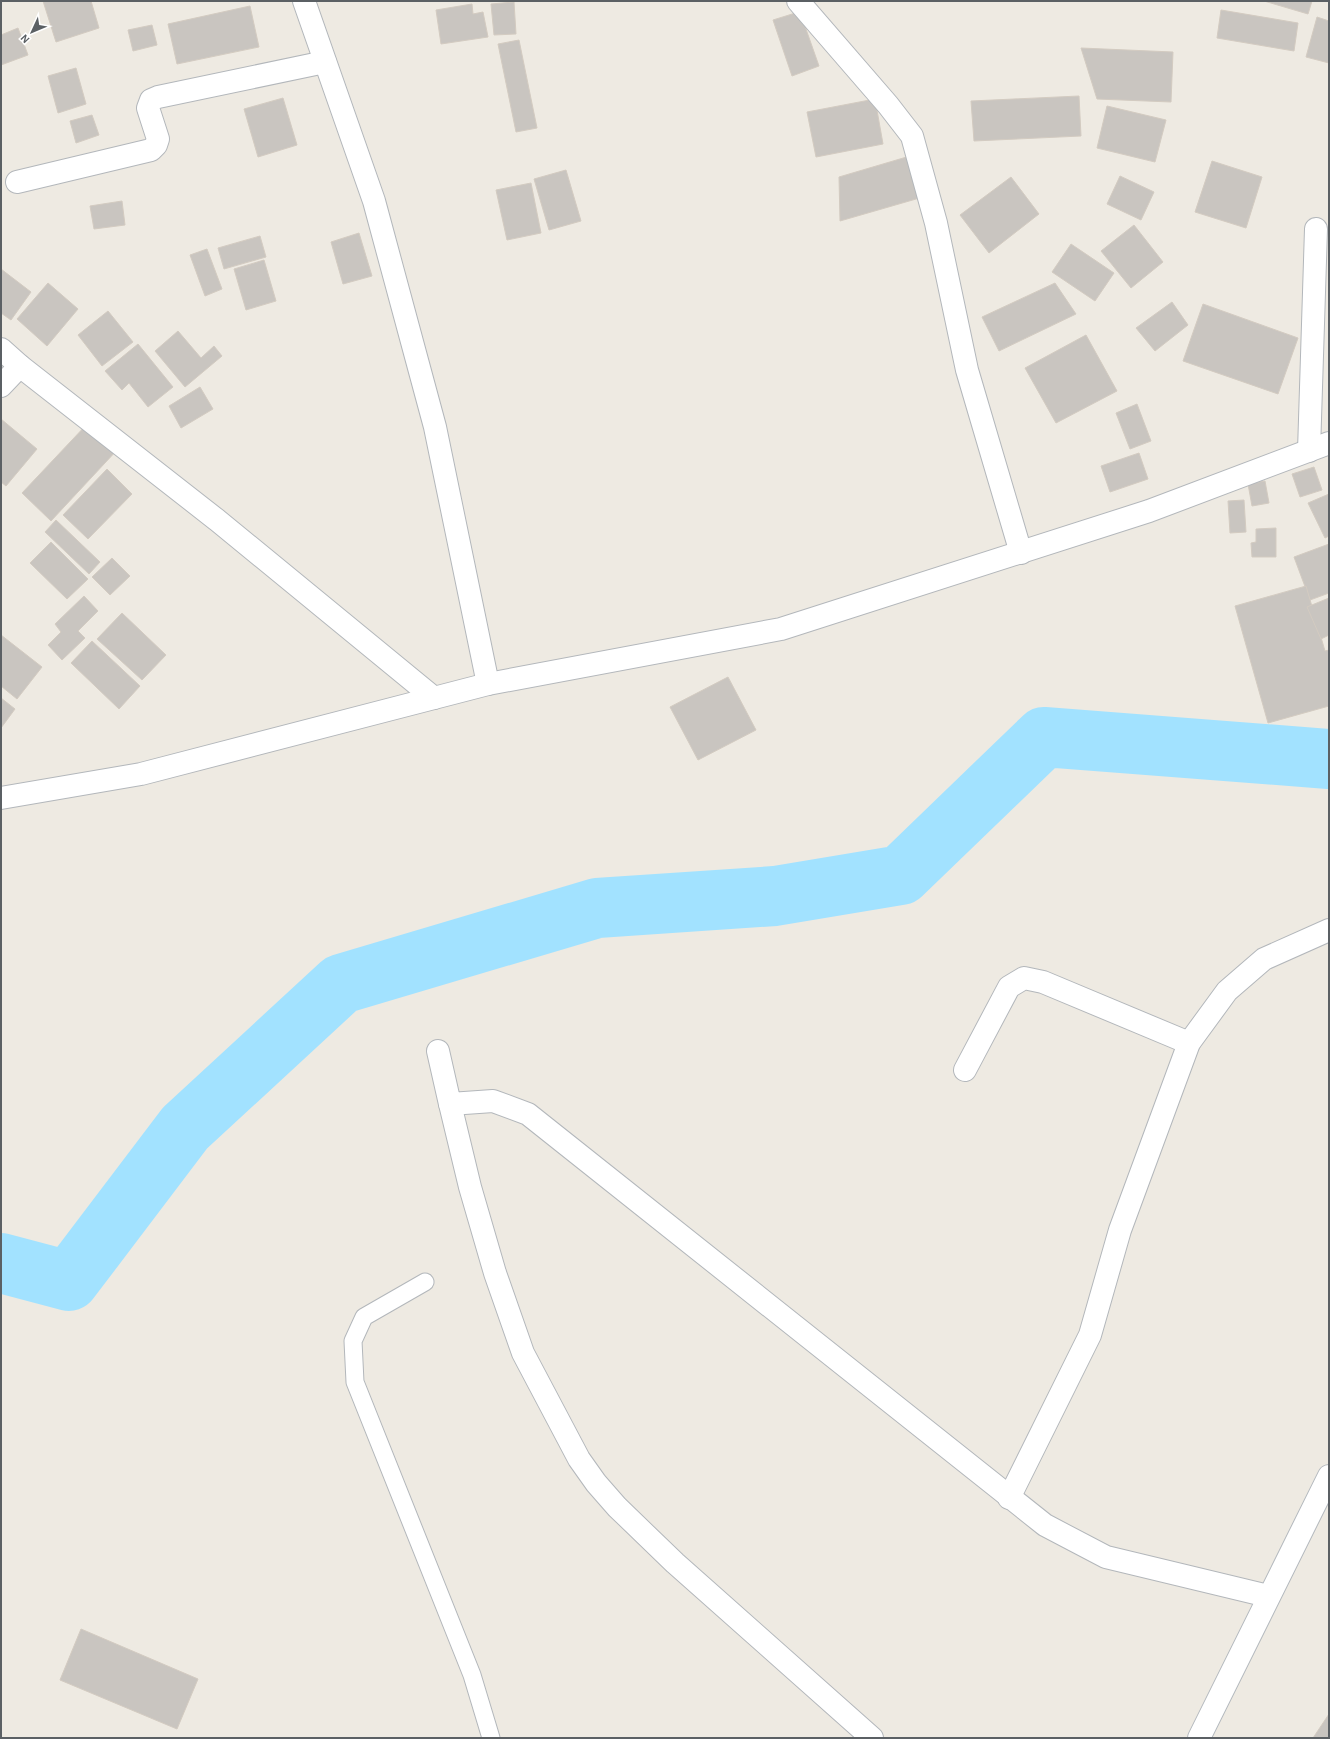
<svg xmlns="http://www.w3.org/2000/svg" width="1330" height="1739" viewBox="0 0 1330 1739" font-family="'Alegreya Sans',sans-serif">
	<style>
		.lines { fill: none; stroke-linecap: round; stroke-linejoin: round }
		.river { stroke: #a2e2ff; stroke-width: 60 }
		.building { fill: #c9c5c0; stroke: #d3cbc1 }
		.lane-casing { stroke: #b3b7bb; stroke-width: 19 }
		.street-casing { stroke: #b3b7bb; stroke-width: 24 }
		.secondary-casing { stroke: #b4b9be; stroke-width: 24 }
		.lane { stroke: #fff; stroke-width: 17 }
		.street { stroke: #fff; stroke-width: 22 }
		.secondary { stroke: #fff; stroke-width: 22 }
	</style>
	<rect width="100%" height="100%" fill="#eeeae2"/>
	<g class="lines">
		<!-- river -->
		<path class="river" d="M1 1263 69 1281 185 1128 341 984 597 908 775 896 901 875 1044 737 1329 759"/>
	</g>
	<!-- building -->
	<g class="building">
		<path d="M43 1H91L99 28 56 42Z"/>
		<path d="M1264 1H1312L1308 14Z"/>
		<path d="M514 2 516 34 494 35 491 4Z"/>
		<path d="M472 4 473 14 483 12 488 37 441 44 436 10Z"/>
		<path d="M250 6 259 47 177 64 168 24Z"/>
		<path d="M805 10 801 15 819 66 792 76 773 20Z"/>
		<path d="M1221 10 1298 23 1294 51 1217 38Z"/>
		<path d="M1317 17 1329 21V63L1306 57Z"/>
		<path d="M152 25 157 45 133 51 128 30Z"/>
		<path d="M18 28 28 55 1 65V35Z"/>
		<path d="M519 40 537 128 516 132 498 44Z"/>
		<path d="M1081 48 1173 52 1171 102 1097 99Z"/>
		<path d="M76 68 86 104 58 113 48 76Z"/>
		<path d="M1079 96 1081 136 974 141 971 101Z"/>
		<path d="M283 98 297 145 258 157 244 109Z"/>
		<path d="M875 99 883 144 816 157 807 112Z"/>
		<path d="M1107 106 1166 120 1155 162 1097 148Z"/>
		<path d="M92 115 99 135 76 143 70 121Z"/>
		<path d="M910 156 923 197 840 221 839 177Z"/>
		<path d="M1212 161 1262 177 1246 228 1195 212Z"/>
		<path d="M566 170 581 221 549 230 534 179Z"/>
		<path d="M1120 176 1154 192 1141 220 1107 204Z"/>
		<path d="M1011 177 1039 214 989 253 960 215Z"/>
		<path d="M531 183 541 233 507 240 496 190Z"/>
		<path d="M122 201 125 225 94 229 90 206Z"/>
		<path d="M1134 225 1163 262 1131 288 1101 251Z"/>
		<path d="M359 233 372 276 343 284 331 242Z"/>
		<path d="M260 236 266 257 224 269 218 248Z"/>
		<path d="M1071 244 1114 273 1095 301 1052 272Z"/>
		<path d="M207 249 222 289 205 296 190 255Z"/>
		<path d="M264 260 276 301 246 310 234 269Z"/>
		<path d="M1 269 31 292 11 320 1 313Z"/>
		<path d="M48 283 78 309 47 346 17 319Z"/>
		<path d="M1055 283 1076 314 999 351 982 317Z"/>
		<path d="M1172 302 1188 325 1155 351 1136 328Z"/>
		<path d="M1203 304 1298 338 1278 394 1183 361Z"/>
		<path d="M108 311 133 342 102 366 78 335Z"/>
		<path d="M178 331 201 358 214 346 222 356 185 387 155 351Z"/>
		<path d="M1086 335 1117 391 1056 423 1025 368Z"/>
		<path d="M138 344 173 387 148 407 129 383 122 390 105 371Z"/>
		<path d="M200 387 213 409 181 428 169 406Z"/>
		<path d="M1137 404 1151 441 1130 449 1116 413Z"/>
		<path d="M1 419 37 449 6 486 1 482Z"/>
		<path d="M89 422 118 449 51 521 22 493Z"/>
		<path d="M1139 453 1148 479 1110 492 1101 466Z"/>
		<path d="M1314 467 1322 490 1300 497 1292 474Z"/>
		<path d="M107 469 132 494 88 539 63 515Z"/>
		<path d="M1265 481 1269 503 1252 506 1248 484Z"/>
		<path d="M1329 494V536L1325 538 1308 503Z"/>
		<path d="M1244 500 1246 532 1230 533 1228 501Z"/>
		<path d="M56 520 100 562 89 574 45 532Z"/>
		<path d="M1276 528V557H1252L1251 543 1256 542V529Z"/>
		<path d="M51 542 88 579 67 599 30 563Z"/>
		<path d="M1329 544V593L1310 600 1294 557Z"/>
		<path d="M112 558 130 576 110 595 92 577Z"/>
		<path d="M1306 586 1325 651 1329 650V706L1268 723 1235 606Z"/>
		<path d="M84 596 98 611 78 631 85 638 62 660 48 645 61 632 55 624Z"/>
		<path d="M1329 598V635L1321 639 1307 607Z"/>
		<path d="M122 613 166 655 142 680 97 639Z"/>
		<path d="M1 635 42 667 17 699 1 686Z"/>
		<path d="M92 641 140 686 119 709 71 663Z"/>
		<path d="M728 677 756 730 698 760 670 707Z"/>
		<path d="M1 698 15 709 1 728Z"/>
		<path d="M81 1629 198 1679 177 1729 60 1680Z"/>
		<path d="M1329 1714V1738H1313Z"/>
	</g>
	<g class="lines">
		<defs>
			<path id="lane" d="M425 1282 364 1317 353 1341 355 1382 472 1675 491 1738"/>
			<g id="street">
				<path d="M304 1 374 201 435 427 488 684"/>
				<path d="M798 1 888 105 912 136 936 223 967 370 1021 553"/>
				<path d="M17 182 151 150 156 145 158 139 148 108 151 100 158 97 325 62"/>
				<path d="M1 349 20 366 217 520 434 698"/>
				<path d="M1 386 20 366"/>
				<path d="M1309 451 1316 229"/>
				<path d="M1 798 141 774 488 684 781 629 1149 511 1329 443"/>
				<path d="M438 1051 450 1104 493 1101 528 1114 1045 1525 1106 1557 1268 1596"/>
				<path d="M965 1070 1009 987 1024 978 1043 982 1189 1043"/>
				<path d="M450 1104 470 1187 495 1273 523 1353 579 1459 596 1483 617 1507 675 1563 872 1738"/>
				<path d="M1009 1498 1090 1335 1120 1230 1189 1043 1227 991 1264 959 1329 930"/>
			</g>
			<path id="secondary" d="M1199 1738 1329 1476"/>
		</defs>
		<!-- lane casing -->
		<use href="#lane" class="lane-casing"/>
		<!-- street casing -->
		<use href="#street" class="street-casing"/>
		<!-- secondary casing -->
		<use href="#secondary" class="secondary-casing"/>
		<!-- lane -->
		<use href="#lane" class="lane"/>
		<!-- street -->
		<use href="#street" class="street"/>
		<!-- secondary -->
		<use href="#secondary" class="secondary"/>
	</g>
	<!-- border -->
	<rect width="1330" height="1739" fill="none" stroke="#5b6064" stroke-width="4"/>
	<!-- north arrow -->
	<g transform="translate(32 32) rotate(226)" stroke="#ffffff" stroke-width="3" paint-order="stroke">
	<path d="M0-3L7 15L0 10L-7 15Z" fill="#5b6064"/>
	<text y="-6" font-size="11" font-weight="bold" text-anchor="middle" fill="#5b6064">N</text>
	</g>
</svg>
